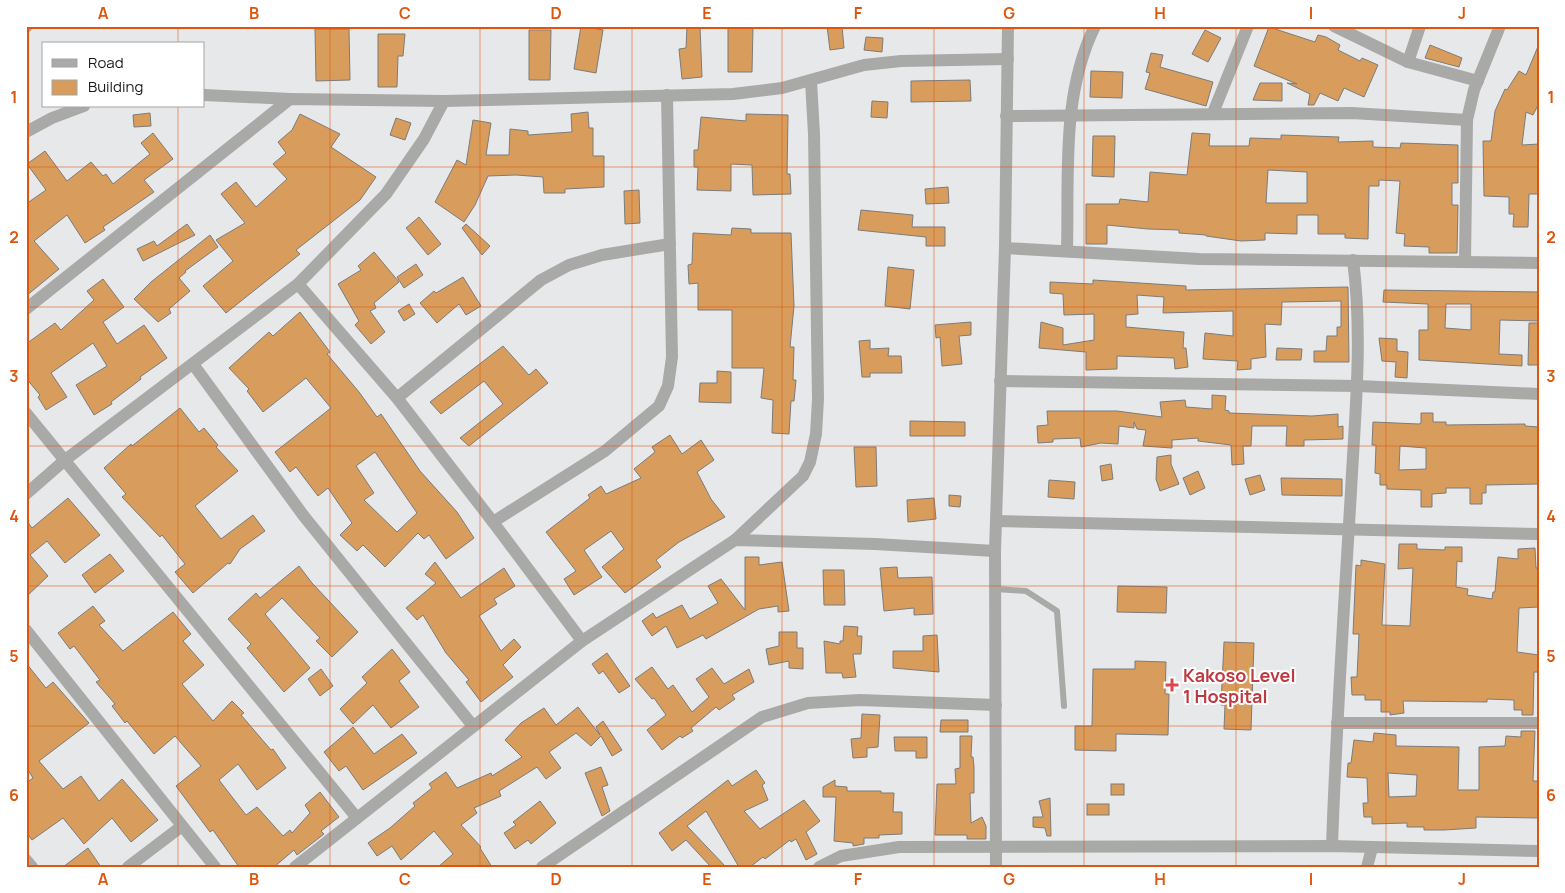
<svg xmlns="http://www.w3.org/2000/svg" width="1565" height="893" viewBox="0 0 1565 893" font-family="Manrope,sans-serif">
	<style>
		.building { fill: #d89d5d; stroke: #7d7b79; fill-rule: evenodd }
		.lines { fill: none; stroke-linecap: round; stroke-linejoin: round }
		.service { stroke: #a9a9a8; stroke-width: 6 }
		.minor { stroke: #a9a9a8; stroke-width: 12 }
		.grid { fill: none; stroke: #de560d; stroke-width: 1; stroke-opacity: 0.55 }
		.health-dot { fill: #e0444e; stroke: #fff; stroke-width: 2 }
		.labels { text-anchor: middle; dominant-baseline: central; stroke-width: 4; stroke-linejoin: round; paint-order: stroke }
		.health-label { font-size: 18px; font-weight: bold; fill: #be3a42; stroke: #fff; text-anchor: start }
		.neatline { fill: none; stroke: #de560d; stroke-width: 2 }
		.grid-label { font-size: 16px; text-anchor: middle; font-weight: bold; fill: #de560d }
	</style>
	<rect width="100%" height="100%" fill="#e6e8ea"/>
	<!-- building -->
	<g class="building">
		<path d="M581 26 603 30 596 73 574 69Z"/>
		<path d="M687 26H700L702 77 682 79 679 49 686 48Z"/>
		<path d="M728 26H753L752 72H728Z"/>
		<path d="M827 26H842L844 48 830 50Z"/>
		<path d="M1269 27 1315 42 1318 35 1326 37 1340 45 1338 50 1360 61 1362 58 1378 65 1364 97 1344 88 1338 101 1320 93 1314 105H1308L1310 94 1287 83 1297 84 1254 66Z"/>
		<path d="M315 29H349L350 80 316 81Z"/>
		<path d="M529 30H551L550 80H529Z"/>
		<path d="M1205 30 1221 38 1208 62 1192 54Z"/>
		<path d="M378 34H405L403 56H398L397 87H378Z"/>
		<path d="M866 37 883 38 882 52 864 50Z"/>
		<path d="M1539 44V103L1533 115 1526 112 1522 145 1539 144V194H1529L1528 227H1513L1514 214H1509V197L1484 196 1483 141H1491L1495 111 1505 89 1507 90 1519 71 1526 75Z"/>
		<path d="M1430 45 1462 58 1459 67 1425 58Z"/>
		<path d="M1151 53 1163 55 1160 67 1213 82 1206 106 1145 89 1150 73 1146 72Z"/>
		<path d="M1091 71 1123 72 1122 98 1090 97Z"/>
		<path d="M970 80 971 101 911 102V81Z"/>
		<path d="M1260 83H1282V101L1253 100Z"/>
		<path d="M872 101 888 102 887 118 871 117Z"/>
		<path d="M588 112 589 128H593V156H604V187L565 189V193H544L543 177 516 175 488 176 475 205 464 222 435 202 457 160 466 165 473 120 491 123 486 155H509L510 129 528 131V135L572 132 571 114Z"/>
		<path d="M150 113 151 126 134 127 133 115Z"/>
		<path d="M300 114 340 134 331 147 376 177 360 200 296 250 300 254 226 313 203 286 233 261 216 240 245 223 221 194 236 182 256 207 287 179 273 164 286 153 278 142 292 130Z"/>
		<path d="M746 114 788 115 787 174H790L791 194 753 195 752 165 731 164V191L697 190 698 167H694V150H698L701 117 746 121Z"/>
		<path d="M396 118 411 123 405 140 390 135Z"/>
		<path d="M153 133 173 159 144 180 154 192 103 227 105 230 85 243 67 215 34 241 59 269 26 296V204L46 190 27 164 45 151 67 181 91 162 103 176 106 174 113 184 150 154 141 143Z"/>
		<path d="M1192 133 1210 134 1209 146H1249L1250 138 1281 139V135L1339 137 1338 142 1373 141V147L1400 148 1401 143 1458 145V183H1452V205H1458L1457 253H1429V247L1404 246 1405 234 1396 233 1400 181 1379 180V186H1369L1368 239 1345 238V234H1318V215H1297V234L1265 233V240L1241 241 1206 236V235L1179 233V230L1148 229 1107 225V244H1086V204H1119L1120 199 1148 202 1150 172 1187 175ZM1268 170 1307 172V203H1266Z"/>
		<path d="M1093 136H1115L1114 177 1092 176Z"/>
		<path d="M948 187 949 203 926 204 925 189Z"/>
		<path d="M639 190 640 223 625 224 624 191Z"/>
		<path d="M861 210 913 215 912 227H945V246H926V237L858 230Z"/>
		<path d="M419 217 441 244 428 255 406 228Z"/>
		<path d="M187 224 195 235 143 261 137 249 154 241 157 246Z"/>
		<path d="M466 224 490 246 482 255 462 228Z"/>
		<path d="M732 228 751 229V233H791L794 306 790 347H794L793 380H796L794 401H791L789 434 772 433 773 400 761 398 764 368H732V310H698V283L689 284 688 265 692 264 693 233 731 235Z"/>
		<path d="M210 235 218 247 185 271 186 272 179 278 190 291 169 309 171 313 158 322 134 299 151 282Z"/>
		<path d="M374 252 399 282 374 303 376 308 370 311 385 332 371 344 355 325 359 321 338 284 361 270 358 266Z"/>
		<path d="M416 264 423 275 404 288 397 277Z"/>
		<path d="M888 267 914 270 910 309 885 306Z"/>
		<path d="M463 277 481 306 466 315 459 304 437 323 420 303 434 291 436 293Z"/>
		<path d="M103 279 124 307 103 322 117 344 144 325 167 358 140 377 141 379 111 402 112 404 94 415 76 385 107 366 93 343 51 373 67 397 46 410 38 397 40 395 26 378V344L55 323 61 330 94 300 87 291Z"/>
		<path d="M1093 280 1186 286V290L1348 287 1349 362H1314V351H1326L1327 336H1337V327H1341V301L1282 302 1281 325 1265 324 1266 357 1251 359V369L1237 370 1238 361 1203 359 1205 333 1233 336V311L1163 313 1164 297 1137 295 1138 314 1126 315V327L1184 332 1183 348H1186L1188 367 1175 369 1174 358 1117 356V369L1086 370V352L1039 348 1041 322 1063 328V345L1094 340V314L1064 315 1063 294 1050 293V282L1093 284Z"/>
		<path d="M1384 290 1539 292V321L1500 320 1499 354 1522 355V366L1419 360V330H1428V304L1383 302ZM1446 304H1471V330L1445 328Z"/>
		<path d="M409 304 415 314 404 321 398 311Z"/>
		<path d="M300 312 330 352 327 354 359 392 377 417 381 414 420 471 457 512 474 538 446 559 429 535 424 539 418 533 385 567 363 545 357 551 340 535 352 523 328 488 318 496 296 467 290 472 275 452 331 408 306 378 263 412 247 391 249 389 229 368 269 332 273 336ZM375 452 417 513 397 532 364 500 374 493 356 466Z"/>
		<path d="M971 322V335L959 336 962 364 942 366 940 337 936 338 935 325Z"/>
		<path d="M1529 323H1539V365H1528Z"/>
		<path d="M1379 338 1397 339V351L1408 352 1407 378 1395 377 1396 362 1382 361Z"/>
		<path d="M870 340V349L889 348 888 356H901L902 373H870V377H862L859 341Z"/>
		<path d="M503 346 529 375 536 369 548 383 469 446 460 438 503 404 484 381 441 414 430 402Z"/>
		<path d="M1277 348 1302 349 1301 360H1276Z"/>
		<path d="M717 371 731 372V403L699 402 700 383H717Z"/>
		<path d="M1212 395 1226 396 1225 410 1229 411V413L1312 416 1338 414V427L1343 426V439L1304 440V446H1286L1287 426H1252L1251 446H1243L1244 464 1232 465 1231 445 1198 441V438L1172 440V448L1143 446 1146 430 1137 429 1134 422V428L1119 426 1118 444 1101 443 1081 447 1080 438 1053 439V442L1038 443 1037 426 1048 425 1047 411H1117L1162 417 1160 402 1185 400 1186 407 1212 409Z"/>
		<path d="M180 408 199 432 204 428 218 445 216 447 238 471 195 506 221 539 253 515 265 531 240 549 230 564 228 563 193 593 175 572 185 564 162 535 160 537 122 497 126 494 104 468 131 444 132 446Z"/>
		<path d="M1421 413H1433V422H1446V425L1525 424V426L1539 427V484L1486 485V493H1482V504H1470V488H1446V493L1432 494V507H1421V490L1387 489V485H1380V474L1375 473 1376 445H1372L1373 422 1419 424 1421 423ZM1400 446 1426 448V469L1399 470Z"/>
		<path d="M910 421 965 422V436H910Z"/>
		<path d="M670 435 682 454 701 440 714 460 697 472 711 499 725 517 679 542 656 560 661 567 625 593 602 567 624 549 611 531 584 550 602 577 574 595 564 579 576 571 546 532 590 498 588 495 601 486 606 494 641 478 634 469 655 452 652 447Z"/>
		<path d="M854 447H876L877 486 856 487Z"/>
		<path d="M1171 455V464L1179 484 1160 491 1156 479 1157 457Z"/>
		<path d="M1111 464 1113 479 1102 481 1100 466Z"/>
		<path d="M1198 471 1205 488 1190 495 1183 478Z"/>
		<path d="M1260 475 1265 490 1250 495 1245 479Z"/>
		<path d="M1281 478 1342 479V496L1282 495Z"/>
		<path d="M1049 480 1075 482 1074 499 1048 497Z"/>
		<path d="M949 495 961 496 960 507 949 506Z"/>
		<path d="M68 498 100 535 65 563 47 541 30 555 48 576 26 597V520L32 528Z"/>
		<path d="M934 498 936 519 908 522 907 500Z"/>
		<path d="M1399 544H1417V549L1445 550V547H1462V562L1457 561 1456 587 1468 589 1467 595 1492 599 1493 592H1495L1498 557 1518 559V549L1535 548 1536 568H1539V607L1519 608 1517 652 1539 655V672H1534L1533 715H1522V710H1514V700L1487 699V702L1403 701 1404 713 1390 715V712H1381V700H1365V695H1352L1351 677H1357L1359 634H1353L1356 565 1361 566V560L1385 564 1382 625 1410 626 1413 568 1398 569Z"/>
		<path d="M110 554 124 571 95 593 82 575Z"/>
		<path d="M745 557H759V565L782 562 789 611 778 612V606L759 609 706 639 703 635 677 648 666 626 652 636 642 621 653 613 656 618 682 605 690 619 718 603 708 586 721 579 745 610Z"/>
		<path d="M435 562 461 598 504 568 515 586 494 599 497 604 479 616 501 651 514 639 521 647 503 665 513 677 481 702 466 682 469 680 446 653 423 615 417 620 406 608 436 583 425 574Z"/>
		<path d="M299 566 312 583 358 632 332 657 316 641 320 638 282 598 265 614 310 668 284 692 247 648 251 644 228 619 256 593 260 598Z"/>
		<path d="M897 567 898 578 932 577 933 614 914 615V608L884 611 880 568Z"/>
		<path d="M823 570H844L845 605H824Z"/>
		<path d="M1118 586 1167 587 1166 613 1117 612Z"/>
		<path d="M93 606 105 621 99 625 123 651 173 612 191 634 183 641 204 665 182 684 213 721 232 701 244 713 241 715 271 750 273 749 286 768 257 790 238 764 219 780 246 815 257 807 283 836 290 830 292 833 310 813 305 805 320 792 339 817 321 831 324 834 297 855 294 850 274 867H239L213 830 210 832 176 786 201 766 175 736 154 754 127 721 125 723 112 706 115 704 96 682 100 680 74 646 70 649 58 633Z"/>
		<path d="M844 626 858 627 857 636H862L861 654H853L856 677 843 678 842 673H826L824 641 840 644V641H843Z"/>
		<path d="M779 632H797V648H803V669L789 668V661L769 665 766 649 779 646Z"/>
		<path d="M937 635 939 672 893 668V651H923V636Z"/>
		<path d="M1224 642 1254 643 1251 730 1224 729 1225 705H1221Z"/>
		<path d="M392 649 410 672 399 681 419 707 391 728 373 705 353 724 340 709 367 683 362 677Z"/>
		<path d="M607 653 630 686 619 693 603 671 599 674 592 664Z"/>
		<path d="M1135 661 1166 662 1165 694H1169L1168 735 1116 734V751L1075 750V726H1092L1093 669H1135Z"/>
		<path d="M26 663 46 688 53 682 89 723 39 761 63 789 81 776 99 801 122 779 158 820 131 842 112 818 84 844 63 818 32 840 26 832V783L33 778 26 767Z"/>
		<path d="M652 667 668 689 673 685 692 712 709 697 696 679 712 668 724 684 749 669 754 682 732 695 735 699 719 710 716 707 691 728 693 731 682 738 680 736 662 750 647 730 666 715 654 698 652 699 635 679Z"/>
		<path d="M321 669 333 686 320 696 308 679Z"/>
		<path d="M578 707 600 735 596 727 603 721 622 750 612 756 601 736 591 746 576 733 549 752 561 768 546 779 537 767 499 791 501 796 474 808 477 813 461 825 481 847 480 848 492 867H438L453 854 434 831 401 860 392 846 377 856 368 843 390 828 415 806 413 803 432 788 429 784 446 772 457 788 491 773 492 776 522 757 505 740 521 723 544 708 556 725Z"/>
		<path d="M862 714 880 715 878 747 867 748V757L853 758 851 739 861 738Z"/>
		<path d="M941 720H968V732H940Z"/>
		<path d="M353 727 374 754 402 734 417 753 363 790 346 766 339 771 324 752Z"/>
		<path d="M1521 731H1535L1533 781H1539V818L1476 817V828L1444 830H1424V827H1407V823L1372 824V817H1364L1363 803H1368L1367 778 1347 777 1348 763H1351L1354 740 1373 742 1374 733 1396 735V746L1459 747 1458 790H1479V747L1505 746 1506 736 1521 737ZM1388 773 1417 775 1416 796 1389 797Z"/>
		<path d="M960 736H972L971 757H973L974 767V793H970L971 823 982 817 986 826V839H967V835H935L937 784H956L955 769 960 768Z"/>
		<path d="M894 737H927V758H916V751H895Z"/>
		<path d="M601 767 608 785 602 787 610 811 602 816 585 773Z"/>
		<path d="M756 770 765 783 762 785 768 800 744 811 760 829 804 800 820 821 806 832 817 854 806 860 796 839 791 842 790 840 765 859 763 857 750 867H739L706 811 687 826 726 867H711L686 840 672 851 659 833 728 780 732 786Z"/>
		<path d="M835 780V786L847 787V791H881V793H894L893 812H902V834L879 835V838H864V844L853 846V843L834 841 836 797H823V787Z"/>
		<rect x="1111" y="784" width="13" height="11"/>
		<path d="M1050 798 1051 836H1047L1045 828 1033 827V817H1043L1039 801Z"/>
		<path d="M540 801 556 823 531 844 528 840 515 849 504 833 516 825 513 822Z"/>
		<rect x="1087" y="804" width="22" height="11"/>
		<path d="M88 848 101 867H63Z"/>
	</g>
	<g class="lines">
		<!-- service -->
		<path class="service" d="M995 589 1026 591 1057 611 1064 706"/>
		<!-- minor -->
		<g class="minor">
			<path d="M1334 26 1408 62 1478 81"/>
			<path d="M26 27 27 26"/>
			<path d="M1408 62 1420 26"/>
			<path d="M204 95 290 99"/>
			<path d="M1213 113 1248 26"/>
			<path d="M1006 116 1352 113 1467 120"/>
			<path d="M26 132 52 118 84 106"/>
			<path d="M1005 248 1199 259 1539 263"/>
			<path d="M1067 251C1069 175 1061 95 1095 26"/>
			<path d="M1465 261 1467 120 1474 90 1500 26"/>
			<path d="M298 284 397 398 493 522 605 451 659 406 668 386 672 357 667 95"/>
			<path d="M26 309 290 99 444 101"/>
			<path d="M193 364 303 515 473 726"/>
			<path d="M1000 381 1358 386 1539 394"/>
			<path d="M397 398 541 280 569 265 602 255 670 244"/>
			<path d="M26 413 357 818"/>
			<path d="M26 494 65 460 298 284 386 194 424 139 444 101 733 94 782 88 864 65 901 61 1008 59"/>
			<path d="M996 521 1539 534"/>
			<path d="M493 522 582 641"/>
			<path d="M735 540 803 476 810 462 816 434 818 399 814 134 811 81"/>
			<path d="M26 630 215 867"/>
			<path d="M1337 723H1539"/>
			<path d="M1332 846C1336 728 1344 609 1351 491 1355 413 1363 338 1353 260"/>
			<path d="M26 860 32 867"/>
			<path d="M128 867 182 826"/>
			<path d="M295 867 582 641 735 540 875 544 995 551"/>
			<path d="M542 867 762 717 808 703 860 700 996 705"/>
			<path d="M819 867 841 856 899 847 1332 846 1539 851"/>
			<path d="M996 867 995 551 1005 248 1008 26"/>
			<path d="M1367 867 1372 848"/>
		</g>
	</g>
	<!-- grid -->
	<path class="grid" d="M178 26V44M330 26V867M480 26V867M632 26V867M782 26V867M934 26V867M1084 26V867M1236 26V867M1386 26V867M178 106V867M26 167H1539M26 307H1539M26 446H1539M26 586H1539M26 726H1539"/>
	<!-- markers -->
	<path class="health-dot" d="M1169.5 677.5h5v5h5v5h-5v5h-5v-5h-5v-5h5z"/>
	<g class="labels">
		<!-- health labels -->
		<g class="health-label">
			<text x="1183" y="675">Kakoso Level<tspan x="1183" dy="21">1 Hospital</tspan></text>
		</g>
	</g>
	<!-- border -->
	<rect width="1565" height="893" fill="none" stroke="#ffffff" stroke-width="55"/>
	<!-- legend -->
	<rect x="42" y="42" width="162" height="65" fill="#ffffff" stroke="#a3a3a3"/>
	<rect x="52" y="59" width="25" height="8" fill="#a9a9a8" stroke="#a3a3a3"/>
	<text x="88" y="68" font-size="15" fill="#18191a">Road</text>
	<rect x="52" y="80" width="25" height="15" fill="#d89d5d" stroke="#a3a3a3"/>
	<text x="88" y="92" font-size="15" fill="#18191a">Building</text>
	<rect x="28" y="28" width="1510" height="838" class="neatline"/>
	<g class="grid-label">
		<text x="103" y="19">A</text>
		<text x="254" y="19">B</text>
		<text x="405" y="19">C</text>
		<text x="556" y="19">D</text>
		<text x="707" y="19">E</text>
		<text x="858" y="19">F</text>
		<text x="1009" y="19">G</text>
		<text x="1160" y="19">H</text>
		<text x="1311" y="19">I</text>
		<text x="1462" y="19">J</text>
		<text x="14" y="103">1</text>
		<text x="1551" y="103">1</text>
		<text x="14" y="243">2</text>
		<text x="1551" y="243">2</text>
		<text x="14" y="382">3</text>
		<text x="1551" y="382">3</text>
		<text x="14" y="522">4</text>
		<text x="1551" y="522">4</text>
		<text x="14" y="662">5</text>
		<text x="1551" y="662">5</text>
		<text x="14" y="801">6</text>
		<text x="1551" y="801">6</text>
		<text x="103" y="885">A</text>
		<text x="254" y="885">B</text>
		<text x="405" y="885">C</text>
		<text x="556" y="885">D</text>
		<text x="707" y="885">E</text>
		<text x="858" y="885">F</text>
		<text x="1009" y="885">G</text>
		<text x="1160" y="885">H</text>
		<text x="1311" y="885">I</text>
		<text x="1462" y="885">J</text>
	</g>
</svg>
